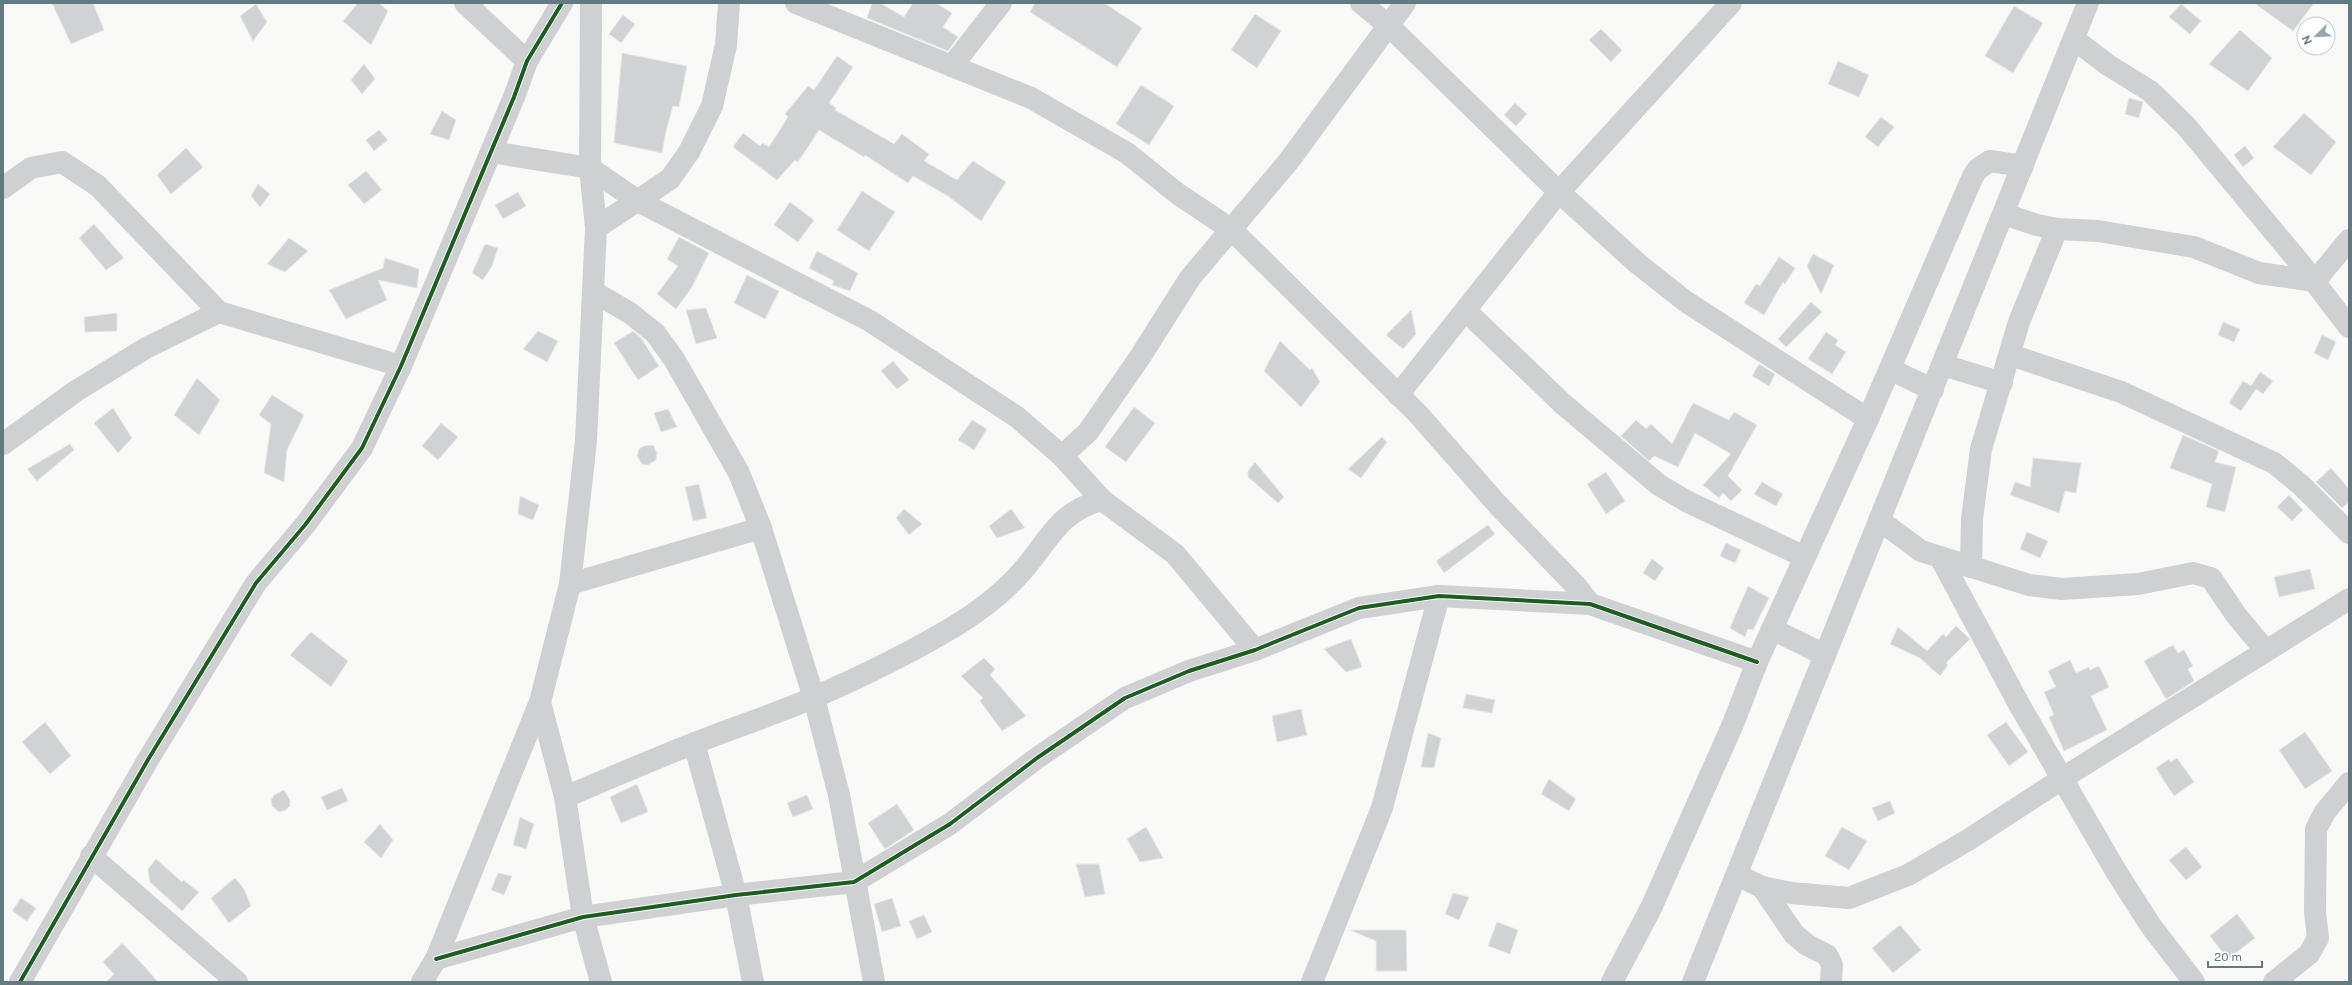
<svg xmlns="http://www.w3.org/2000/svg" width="2352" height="985" viewBox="0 0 2352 985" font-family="'Public Sans',sans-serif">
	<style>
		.building { fill: #d0d2d3; stroke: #e8e8e8 }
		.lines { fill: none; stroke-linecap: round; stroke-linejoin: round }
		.minor { stroke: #ced0d1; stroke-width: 22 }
		.cycleway-casing { stroke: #fff; stroke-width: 6 }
		.cycleway { stroke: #1b5e20; stroke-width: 4 }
	</style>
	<rect width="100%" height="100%" fill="#f9f9f8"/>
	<!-- building -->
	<g class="building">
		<path d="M52 3H93L104 30 71 44Z"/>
		<path d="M358 3H379L388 11 371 45 343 21Z"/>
		<path d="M872 3H880L904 17 913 3H936L952 13 943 27 958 37 948 51 867 18Z"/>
		<path d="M1035 3H1104L1142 28 1117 67 1030 12Z"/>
		<path d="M2254 3H2314L2293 31Z"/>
		<path d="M256 4 267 22 253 41 240 16Z"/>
		<path d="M2181 4 2201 21 2190 34 2169 17Z"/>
		<path d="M2014 6 2043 23 2013 73 1985 56Z"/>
		<path d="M1255 14 1281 31 1257 68 1231 50Z"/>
		<path d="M623 15 635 24 621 43 609 34Z"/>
		<path d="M1601 29 1622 50 1611 62 1589 40Z"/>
		<path d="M2240 30 2272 58 2248 91 2209 64Z"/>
		<path d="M622 53 687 66 679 107 673 106 666 131 662 153 614 143Z"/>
		<path d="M837 56 853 67 829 103 836 108 835 110 894 144 902 134 929 154 924 161 957 180 973 161 1006 182 981 221 948 196 913 176 908 183 865 155 864 157 819 130 798 162 795 160 777 180 733 147 743 133 760 146 763 143 769 147 788 117 785 114 808 86 814 90Z"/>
		<path d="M1838 61 1869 75 1859 97 1828 84Z"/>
		<path d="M364 64 375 79 362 94 351 80Z"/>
		<path d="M1141 85 1174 106 1149 145 1116 124Z"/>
		<path d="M2129 98 2143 102 2139 118 2125 114Z"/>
		<path d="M1515 103 1527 114 1516 126 1504 115Z"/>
		<path d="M442 111 456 120 449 140 430 134Z"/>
		<path d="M2304 113 2336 142 2311 175 2273 147Z"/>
		<path d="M1881 117 1894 127 1878 147 1865 137Z"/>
		<path d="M379 130 388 140 374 151 366 140Z"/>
		<path d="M2245 146 2254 158 2243 167 2234 155Z"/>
		<path d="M186 148 203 167 171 194 157 175Z"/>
		<path d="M366 171 382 190 364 204 348 185Z"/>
		<path d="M258 184 270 194 260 207 251 196Z"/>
		<path d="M862 191 895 212 869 251 837 230Z"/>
		<path d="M518 192 526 206 503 219 495 205Z"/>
		<path d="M790 202 814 220 798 242 774 225Z"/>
		<path d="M94 224 124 258 106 270 79 238Z"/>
		<path d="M679 237 709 253 692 287 676 309 657 294 678 266 667 259Z"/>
		<path d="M289 238 308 251 285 272 267 264Z"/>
		<path d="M485 244 498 248 492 266 483 280 472 273Z"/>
		<path d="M817 251 858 273 850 291 832 285 834 281 809 268Z"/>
		<path d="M1813 254 1834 265 1821 294 1807 266Z"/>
		<path d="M1779 257 1795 268 1785 284 1783 282 1764 315 1744 303 1756 284 1760 286Z"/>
		<path d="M385 258 419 269 417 288 378 280 387 300 346 319 329 290 383 268Z"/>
		<path d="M747 275 779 291 765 319 734 303Z"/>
		<path d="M1811 302 1822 312 1786 347 1778 339Z"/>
		<path d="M706 308 717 338 696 344 686 310Z"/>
		<path d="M1411 310 1416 334 1403 349 1386 335Z"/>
		<path d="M117 313V331L85 332 84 317Z"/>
		<path d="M2223 322 2240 329 2234 342 2218 335Z"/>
		<path d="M538 331 558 341 547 362 523 349Z"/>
		<path d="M633 331 641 338 659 366 638 380 614 343Z"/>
		<path d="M1826 332 1838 340 1835 345 1846 352 1832 374 1808 359Z"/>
		<path d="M2322 335 2336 342 2328 360 2314 353Z"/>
		<path d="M1280 341 1310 370 1312 368 1320 382 1301 407 1264 371Z"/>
		<path d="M893 361 909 380 897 389 881 371Z"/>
		<path d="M1759 364 1775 374 1769 386 1752 376Z"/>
		<path d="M2260 372 2273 381 2263 394 2256 389 2241 411 2229 403 2243 381 2251 386Z"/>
		<path d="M197 378 220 400 199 435 174 415Z"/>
		<path d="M272 395 304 415 287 450 284 482 264 473 271 424 259 415Z"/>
		<path d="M1693 403 1729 420 1734 412 1757 425 1728 476 1742 490 1731 501 1723 493 1719 498 1703 485 1731 454 1695 433 1678 467 1654 456 1649 461 1621 436 1636 420 1646 429 1651 424 1672 444Z"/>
		<path d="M1134 407 1155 423 1126 462 1105 447Z"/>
		<path d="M113 408 132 438 118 453 94 423Z"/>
		<path d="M668 409 677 427 661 432 654 413Z"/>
		<path d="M972 420 987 429 974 450 958 440Z"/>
		<path d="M441 423 458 437 438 460 422 446Z"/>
		<path d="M2183 435 2219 451 2215 462 2236 467 2225 512 2206 507 2212 484 2170 468Z"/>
		<path d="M1382 437 1387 442 1361 478 1348 469Z"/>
		<path d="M70 444 74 450 37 481 27 469Z"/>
		<path d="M653 445 657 453 656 460 648 465 642 464 637 456 639 449 644 446Z"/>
		<path d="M2033 458 2081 463 2076 493 2065 491 2059 513 2010 495 2015 482 2030 487Z"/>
		<path d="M1255 462 1284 497 1278 503 1248 477V471Z"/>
		<path d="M2331 468 2349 489V502L2342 508 2316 482Z"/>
		<path d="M1606 472 1625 501 1606 514 1587 484Z"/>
		<path d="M1762 482 1783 494 1776 506 1754 494Z"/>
		<path d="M699 484 707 518 693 521 685 487Z"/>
		<path d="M2289 495 2303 510 2292 521 2277 507Z"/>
		<path d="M520 496 539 505 533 520 518 514Z"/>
		<path d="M904 509 922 524 909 535 896 518Z"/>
		<path d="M1011 509 1025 528 997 538 989 526Z"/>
		<path d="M1488 525 1495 534 1444 573 1436 561Z"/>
		<path d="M2027 532 2048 541 2040 558 2020 549Z"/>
		<path d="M1726 543 1741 550 1735 563 1720 556Z"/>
		<path d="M1652 559 1664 568 1655 581 1643 573Z"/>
		<path d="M2310 569 2315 589 2279 597 2274 577Z"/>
		<path d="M1748 586 1769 598 1753 630 1748 629 1745 637 1730 628Z"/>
		<path d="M1956 626 1970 639 1946 663 1948 665 1940 676 1920 658 1890 644 1898 627 1927 651 1943 634 1946 637Z"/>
		<path d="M311 632 348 661 331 687 290 655Z"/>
		<path d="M1351 639 1362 667 1346 672 1324 649Z"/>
		<path d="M2173 645 2178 653 2184 650 2193 666 2188 669 2194 681 2166 699 2144 661Z"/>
		<path d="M984 658 995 669 990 675 1026 716 1002 731 980 701 983 698 961 676Z"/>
		<path d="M2070 660 2076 673 2089 667 2090 670 2099 666 2109 687 2091 696 2107 730 2064 751 2049 717 2054 715 2044 692 2056 687 2048 671Z"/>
		<path d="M1466 694 1495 700 1492 713 1463 708Z"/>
		<path d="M1301 709 1307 735 1277 742 1272 716Z"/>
		<path d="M45 722 71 756 50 774 22 742Z"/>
		<path d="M2006 722 2028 752 2009 766 1987 735Z"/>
		<path d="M2305 732 2332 771 2305 789 2279 750Z"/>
		<path d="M1428 733 1441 738 1434 768 1421 767Z"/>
		<path d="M2177 758 2194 782 2174 796 2156 768 2169 759 2171 762Z"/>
		<path d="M1549 779 1576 799 1569 811 1541 794Z"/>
		<path d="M637 784 648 812 621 823 610 797Z"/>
		<path d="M342 788 348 801 327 810 321 797Z"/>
		<path d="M284 790 290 800V806L286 810 279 812 272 806 271 800 274 795Z"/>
		<path d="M807 795 813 809 793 817 787 803Z"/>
		<path d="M1890 801 1895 813 1878 821 1872 808Z"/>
		<path d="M897 804 914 830 885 849 868 823Z"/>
		<path d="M520 817 534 824 526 849 513 845Z"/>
		<path d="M380 824 393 840 381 858 364 842Z"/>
		<path d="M1146 827 1163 858 1140 862 1127 839Z"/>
		<path d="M1842 827 1867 841 1849 870 1825 856Z"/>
		<path d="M2186 847 2202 867 2186 880 2169 860Z"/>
		<path d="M156 859 182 882 183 880 199 892 182 911 150 882 148 869Z"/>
		<path d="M1076 864H1099L1105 894 1085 897Z"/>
		<path d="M498 873 512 876 504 895 491 890Z"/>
		<path d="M235 878 244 889 251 906 229 923 211 898Z"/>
		<path d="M1453 893 1469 897 1459 920 1445 914Z"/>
		<path d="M21 898 36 908 27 921 12 911Z"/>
		<path d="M892 898 901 926 882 932 874 904Z"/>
		<path d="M2237 914 2255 938 2228 959 2210 936Z"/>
		<path d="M924 915 932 932 917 939 909 921Z"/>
		<path d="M1497 922 1518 930 1510 954 1488 946Z"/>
		<path d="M1900 925 1921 950 1893 973 1872 948Z"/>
		<path d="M1350 930H1406L1407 971H1376V941Z"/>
		<path d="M122 943 144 966 158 982H106L114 974 103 962Z"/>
	</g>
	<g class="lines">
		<!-- minor -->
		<g class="minor">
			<path d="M465 3 527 61"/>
			<path d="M796 3 1031 98 1127 153 1178 194 1232 230 1418 414 1498 505 1577 587 1590 604"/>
			<path d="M1361 3 1389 26 1559 192 1637 263 1685 301 1868 419"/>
			<path d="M2074 39 2108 65 2150 91 2186 126 2300 263 2349 327"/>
			<path d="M952 66 1001 3"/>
			<path d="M491 152 590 168 638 201 870 321 1017 417 1062 456 1102 500 1175 554 1255 650"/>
			<path d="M3 188 31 168 62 162 98 186 219 312 401 366"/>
			<path d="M2004 214 2037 225 2057 229 2098 231 2194 247 2259 273 2315 281"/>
			<path d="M596 228 670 179 689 152 712 106 726 45 729 3"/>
			<path d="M2315 281 2349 240"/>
			<path d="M594 292 630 313 655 333 674 359 739 473 761 528 814 698 839 795 874 982"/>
			<path d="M1466 311 1563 404 1659 485 1688 502 1805 557"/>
			<path d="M2011 355 2121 392 2274 463 2301 485 2349 533"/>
			<path d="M1943 365 2002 383"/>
			<path d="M1890 369 1933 390"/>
			<path d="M1398 395 1559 192 1731 3"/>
			<path d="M3 444 76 391 146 348 219 312"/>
			<path d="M1062 456 1088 432 1140 357 1190 278 1288 162 1405 3"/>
			<path d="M1879 520 1921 551 2029 585 2062 589 2138 584 2193 573 2211 578 2236 615 2266 651"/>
			<path d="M1940 557 2020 706 2117 873 2151 926 2194 982"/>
			<path d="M1971 567 1972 519 1981 449 2019 322 2057 229"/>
			<path d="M570 584 761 528"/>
			<path d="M1772 629 1825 655"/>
			<path d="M540 702 565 797 583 917 601 982"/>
			<path d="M694 743 736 895 753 982"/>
			<path d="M565 797C608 779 651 760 695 743 735 727 776 714 815 697 863 676 910 653 955 626 976 613 999 596 1016 578 1048 545 1054 513 1102 500"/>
			<path d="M91 856 237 982"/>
			<path d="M1737 875 1762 887 1791 893 1849 898 1908 875 1968 840 2074 771 2349 599"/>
			<path d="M1762 887 1794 934 1807 945 1827 955 1832 965 1831 982"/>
			<path d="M436 959 583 917 736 895 854 882 950 824 1037 758 1125 698 1189 671 1255 650 1359 608 1439 596 1590 604 1757 662"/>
			<path d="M20 982 149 758 256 583 305 525 362 448 401 366 514 97 527 61 562 3"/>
			<path d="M422 982 436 959 540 702 570 584 586 441 596 228 590 168 591 3"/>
			<path d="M1312 982 1382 808 1439 596"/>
			<path d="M1612 982 1651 908 1733 724 1757 662 1868 419 1973 176 1978 169 1990 161 2023 166"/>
			<path d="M1693 982 2088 3"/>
			<path d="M2274 982 2309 954 2318 938 2315 912 2316 829 2325 812 2349 783"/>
		</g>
		<defs>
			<g id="cycleway">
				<path d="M436 959 583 917 736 895 854 882 950 824 1037 758 1125 698 1189 671 1255 650 1359 608 1439 596 1590 604 1757 662"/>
				<path d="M20 982 149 758 256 583 305 525 362 448 401 366 514 97 527 61 562 3"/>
			</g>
		</defs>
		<!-- cycleway casing -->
		<use href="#cycleway" class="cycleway-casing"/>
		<!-- cycleway -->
		<use href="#cycleway" class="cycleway"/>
	</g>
	<!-- border -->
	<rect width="2352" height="985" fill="none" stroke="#637a83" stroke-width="8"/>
	<!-- north arrow -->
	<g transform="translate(2316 36) rotate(246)"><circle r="19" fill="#ffffff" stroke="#c1cacd"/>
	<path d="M0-3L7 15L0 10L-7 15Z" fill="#98a6ac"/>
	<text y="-6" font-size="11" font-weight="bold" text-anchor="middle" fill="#637a83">N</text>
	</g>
	<!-- scale -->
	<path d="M2208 961v6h54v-6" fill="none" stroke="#637a83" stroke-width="2"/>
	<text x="2214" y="961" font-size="12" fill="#637a83" stroke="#ffffff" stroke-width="3" paint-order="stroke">20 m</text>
</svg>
